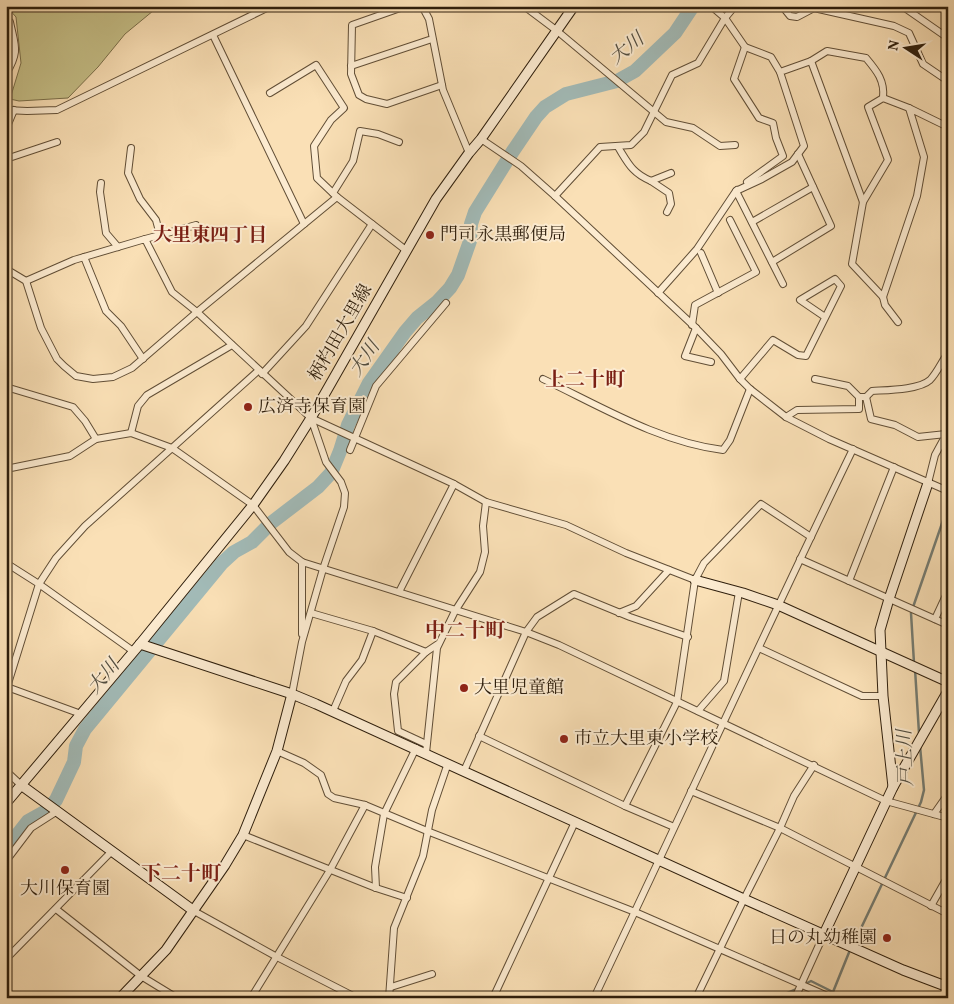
<svg xmlns="http://www.w3.org/2000/svg" width="954" height="1004" viewBox="0 0 954 1004" font-family="Vollkorn,'Noto Serif JP',serif">
	<style>
		.green { fill: #c6c088; stroke: #7a6f4a }
		.lines { fill: none; stroke-linecap: round; stroke-linejoin: round }
		.stream { stroke: #747c73; stroke-width: 2.5 }
		.river { stroke: #a2bbb8; stroke-width: 14 }
		.street-casing { stroke: #614e36; stroke-width: 8 }
		.secondary-casing { stroke: #2e1e0c; stroke-width: 11 }
		.street { stroke: #fcebd0; stroke-width: 6 }
		.secondary { stroke: #fcebd0; stroke-width: 9 }
		.poi-dot { fill: #8f2418; stroke: #fcebd0; stroke-width: 2 }
		.labels { text-anchor: middle; dominant-baseline: central; stroke-width: 4; stroke-linejoin: round; paint-order: stroke }
		.poi-label { font-size: 18px; fill: #2e1e0c; stroke: #fcebd0; text-anchor: start }
		.street-label { font-size: 18px; fill: #2e1e0c; stroke: #fcebd0 }
		.water-label { font-size: 19px; font-style: italic; fill: #514d40; stroke: #fcebd0 }
		.neighbourhood-label { font-size: 19px; font-weight: bold; fill: #7a1f14; stroke: #fcebd0 }
		.quarter-label { font-size: 20px; font-weight: bold; fill: #7a1f14; stroke: #fcebd0 }
	</style>
	<rect width="100%" height="100%" fill="#fae0b6"/>
	<filter id="stains"><feTurbulence type="fractalNoise" baseFrequency=".004" numOctaves="4"/><feColorMatrix values="0 0 0 0 .2 0 0 0 0 .09 0 0 0 0 .02 0 0 0 .5 -.17"/></filter>
	<radialGradient id="worn" r=".72"><stop offset=".6" stop-color="#630" stop-opacity="0"/><stop offset="1" stop-color="#630" stop-opacity=".3"/></radialGradient>
	<!-- green -->
	<path class="green" d="M159 6 125 34 98 67 68 98 19 101 10 99 21 63 16 17 6 6Z"/>
	<g class="lines">
		<!-- stream -->
		<g class="stream">
			<path d="M914 663 911 613 948 506"/>
			<path d="M915 669 919 733"/>
			<path d="M853 945 921 802 924 790 920 746"/>
			<path d="M803 985 811 981 833 992 850 950"/>
			<path d="M776 998 799 988"/>
		</g>
		<!-- river -->
		<path class="river" d="M6 849 28 821 46 811 56 800 74 762 76 746 85 729 222 563 234 552 252 542 271 523 318 487 331 473 340 451 348 425 369 383 405 332 417 318 437 302 450 288 458 275 470 241 471 224 475 212 513 151 536 117 545 107 566 94 617 81 635 71 675 33 693 6"/>
		<defs>
			<g id="street">
				<path d="M406 6 352 25 351 74 359 95 366 99 387 104 442 85"/>
				<path d="M422 6 429 19 443 90 469 153"/>
				<path d="M524 6 556 30 666 122 693 128 720 146 735 145"/>
				<path d="M711 6 725 18 745 47"/>
				<path d="M782 6 790 16 797 17 814 8 894 26 909 33 923 64 948 81"/>
				<path d="M902 6 948 38"/>
				<path d="M6 22H10C15 46 20 51 6 74"/>
				<path d="M213 35 304 224"/>
				<path d="M811 61 827 51 866 58C877 71 885 81 883 98"/>
				<path d="M351 66 429 40"/>
				<path d="M270 93 316 65 344 108 331 120 314 146 317 178 337 197"/>
				<path d="M6 110 27 111 57 110 271 6"/>
				<path d="M6 129 14 110"/>
				<path d="M481 139 521 166 555 196 696 328 721 354 740 379 750 389 786 417 829 439 948 491"/>
				<path d="M618 147C628 163 632 173 651 181L671 173"/>
				<path d="M131 148 128 173 140 199 156 220 160 235 145 239"/>
				<path d="M6 159 57 142"/>
				<path d="M651 181 669 193 671 204 667 212"/>
				<path d="M747 182 783 156 776 138 773 123 759 118 734 79 745 47 771 57 780 72"/>
				<path d="M101 183 100 192 106 233 118 247"/>
				<path d="M737 190 736 191 783 284"/>
				<path d="M333 193 353 161 360 131 378 134 399 142"/>
				<path d="M555 196 600 147 631 145 644 132 672 75 698 63 725 18 735 6"/>
				<path d="M863 202 888 160 868 107 883 98 909 108"/>
				<path d="M752 222 813 187"/>
				<path d="M160 235 196 225"/>
				<path d="M701 253 718 293"/>
				<path d="M84 257 106 311 121 326 143 359"/>
				<path d="M772 262 831 226 798 154"/>
				<path d="M6 269 26 281 41 328 57 359 64 366 76 376 93 379 113 377 132 368 197 312 337 197 407 251"/>
				<path d="M26 281 74 260 145 239 172 292 197 312 311 418 454 484 486 502 566 525 626 553 695 580"/>
				<path d="M658 293 697 249 736 191 762 179 792 162 804 146 780 72 811 61 863 202 852 264 883 297 917 196 924 157 909 108 948 127"/>
				<path d="M883 297 885 305 898 322"/>
				<path d="M692 325 695 305 756 272 730 220"/>
				<path d="M696 328 685 356 711 362"/>
				<path d="M262 374 306 326 372 224"/>
				<path d="M543 379C600 406 659 442 723 450L730 440 750 389"/>
				<path d="M740 379 773 340 798 355 806 356 841 286 835 279 800 300 825 317"/>
				<path d="M815 379 848 386 859 397"/>
				<path d="M6 387 73 407 85 421 96 439"/>
				<path d="M866 397 872 391C886 390 919 390 930 380 937 373 942 361 948 353"/>
				<path d="M786 417 797 410 859 409V397H866L871 419 895 425 918 437 946 434"/>
				<path d="M131 433 138 406 147 395 232 345"/>
				<path d="M350 450 376 386 446 303"/>
				<path d="M6 469 70 456 96 439 131 433 172 448 253 505 289 552 302 562 526 632 559 645 886 801 948 818"/>
				<path d="M928 483 935 455 947 433"/>
				<path d="M800 559 948 625"/>
				<path d="M302 562V634"/>
				<path d="M6 563 39 584 133 651"/>
				<path d="M849 581 894 467"/>
				<path d="M399 592 454 484"/>
				<path d="M311 613 373 631 362 660 346 681 333 711"/>
				<path d="M619 613 636 606 669 570"/>
				<path d="M935 619 948 591"/>
				<path d="M373 631 426 652 438 644"/>
				<path d="M759 648 862 696H883"/>
				<path d="M426 652 396 682 394 694 398 731 426 744"/>
				<path d="M7 687 81 714"/>
				<path d="M6 690 39 584 56 558 85 526 259 370"/>
				<path d="M292 694 302 642 323 569 344 507 345 493 341 482 326 462 311 418"/>
				<path d="M698 711 724 681 739 592"/>
				<path d="M479 736 625 806 674 827"/>
				<path d="M277 751 304 763 321 775 328 794 334 798 365 805 427 831 635 912 832 998"/>
				<path d="M426 753 437 648 455 611 480 572 485 552 483 526 486 502"/>
				<path d="M6 771 21 785"/>
				<path d="M464 771 526 632 537 617 574 594 630 617 688 637"/>
				<path d="M691 791 780 828 948 914"/>
				<path d="M625 806 677 702 695 580 704 563 761 504 811 537"/>
				<path d="M934 814 948 794"/>
				<path d="M243 835 376 888 407 898"/>
				<path d="M6 861 31 828 56 812"/>
				<path d="M376 888 375 867 384 814 416 748"/>
				<path d="M931 906 948 876"/>
				<path d="M56 909 141 976 177 998"/>
				<path d="M194 911 277 957 357 998"/>
				<path d="M6 959 112 851"/>
				<path d="M391 987 432 974"/>
				<path d="M251 998 330 870 365 805"/>
				<path d="M389 998 394 928 423 856 432 810 448 763"/>
				<path d="M493 998 575 822"/>
				<path d="M594 998C681 815 765 631 853 449"/>
				<path d="M696 998 744 899 780 828 794 796 814 765"/>
				<path d="M795 998 824 934"/>
			</g>
			<g id="secondary">
				<path d="M695 580 743 593 778 605 948 682"/>
				<path d="M140 644 292 694 316 704 744 899 903 970 948 987"/>
				<path d="M21 785 194 911"/>
				<path d="M893 787 883 696 880 630 889 599 928 483"/>
				<path d="M6 803 140 644 253 505 284 461 311 418 436 199 469 153 481 139 574 6"/>
				<path d="M824 934 893 787 948 691"/>
				<path d="M120 998 166 950 225 865 243 835 277 751 292 694"/>
			</g>
		</defs>
		<!-- street casing -->
		<use href="#street" class="street-casing"/>
		<!-- secondary casing -->
		<use href="#secondary" class="secondary-casing"/>
		<!-- street -->
		<use href="#street" class="street"/>
		<!-- secondary -->
		<use href="#secondary" class="secondary"/>
	</g>
	<!-- markers -->
	<g class="poi-dot">
		<circle cx="430" cy="235" r="5"/>
		<circle cx="248" cy="407" r="5"/>
		<circle cx="464" cy="688" r="5"/>
		<circle cx="564" cy="739" r="5"/>
		<circle cx="65" cy="870" r="5"/>
		<circle cx="887" cy="938" r="5"/>
	</g>
	<g class="labels">
		<!-- poi labels -->
		<g class="poi-label">
			<text x="440" y="235">門司永黒郵便局</text>
			<text x="258" y="407">広済寺保育園</text>
			<text x="474" y="688">大里児童館</text>
			<text x="574" y="739">市立大里東小学校</text>
			<text x="65" y="889" text-anchor="middle">大川保育園</text>
			<text x="877" y="938" text-anchor="end">日の丸幼稚園</text>
		</g>
		<!-- street labels -->
		<g class="street-label">
			<text transform="translate(341 333) rotate(-60)">柄杓田大里線</text>
		</g>
		<!-- water labels -->
		<g class="water-label">
			<text transform="translate(627 49) rotate(-39)">大川</text>
			<text transform="translate(365 359) rotate(-55)">大川</text>
			<text transform="translate(104 677) rotate(-50)">大川</text>
			<text transform="translate(906 758) rotate(-92)">戸上川</text>
		</g>
		<!-- neighbourhood labels -->
		<g class="neighbourhood-label">
			<text x="210" y="236">大里東四丁目</text>
		</g>
		<!-- quarter labels -->
		<g class="quarter-label">
			<text x="585" y="381">上二十町</text>
			<text x="465" y="632">中二十町</text>
			<text x="181" y="875">下二十町</text>
		</g>
	</g>
	<!-- margin -->
	<rect width="954" height="1004" fill="none" stroke="#fae0b6" stroke-width="25"/>
	<rect x="8" y="8" width="939" height="989" fill="none" stroke="#2e1e0c" stroke-width="2.5"/>
	<rect x="12" y="12" width="929" height="979" fill="none" stroke="#2e1e0c"/>
	<!-- north arrow -->
	<g transform="translate(906 48) rotate(282)" stroke="#fcebd0" stroke-width="4" paint-order="stroke">
	<path d="M0-4L9 19L0 12L-9 19Z" fill="#2e1e0c"/>
	<text y="-8" font-size="14" font-weight="bold" text-anchor="middle" fill="#2e1e0c">N</text>
	</g>
	<rect width="100%" height="100%" filter="url(#stains)"/>
	<rect width="100%" height="100%" fill="url(#worn)"/>
</svg>
